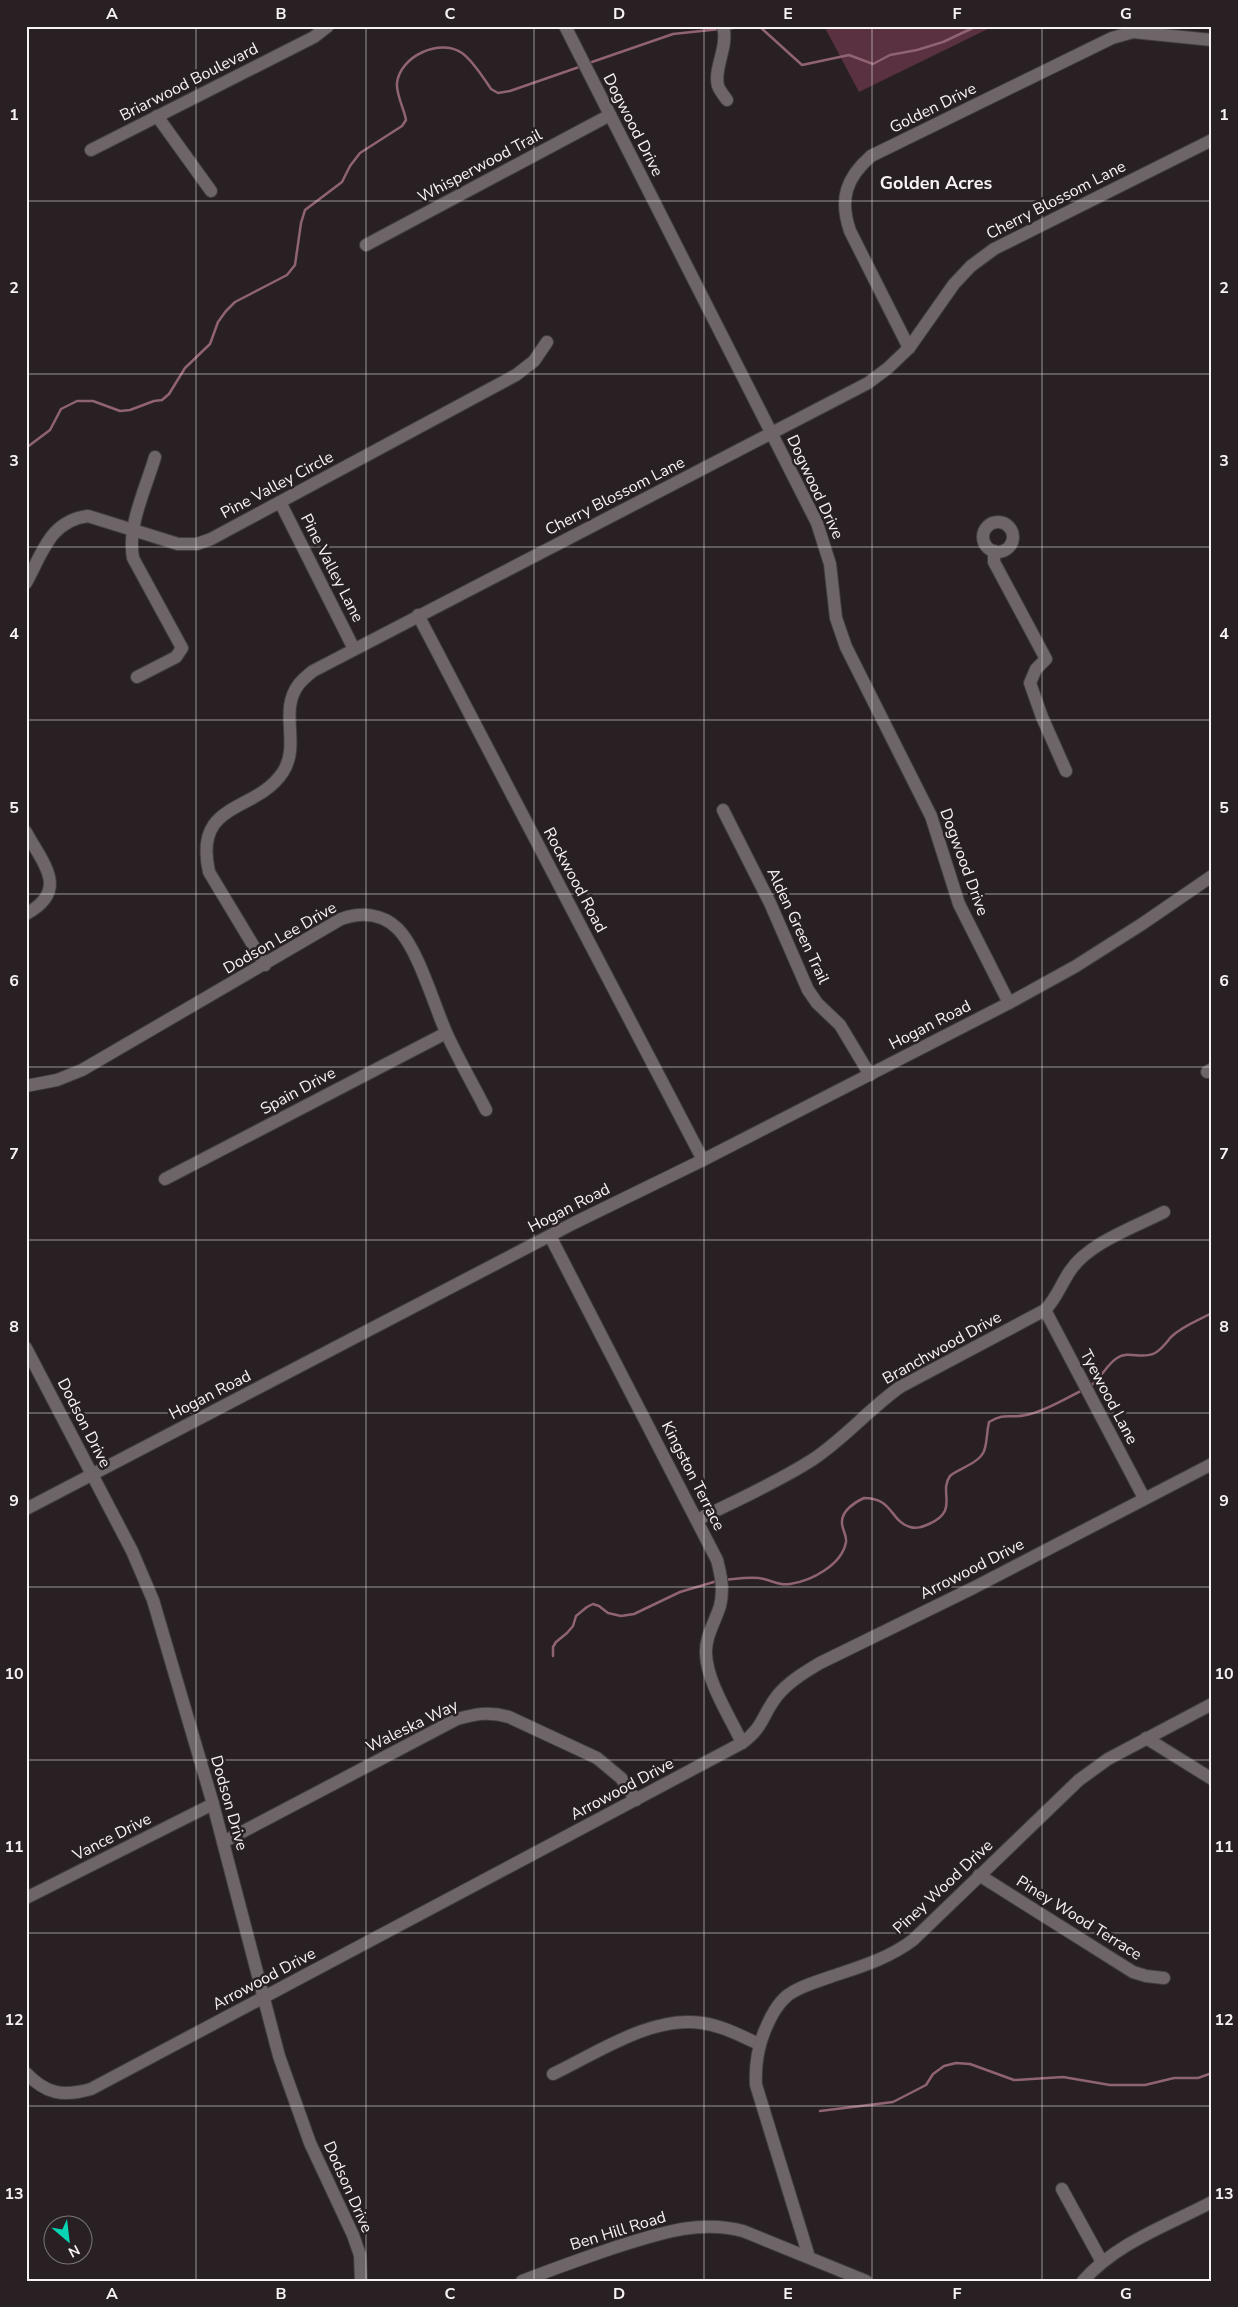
<svg xmlns="http://www.w3.org/2000/svg" width="1238" height="2307" viewBox="0 0 1238 2307" font-family="'Nunito Sans',sans-serif">
	<style>
		.green { fill: #593140 }
		.lines { fill: none; stroke-linecap: round; stroke-linejoin: round }
		.stream { stroke: #906372; stroke-width: 2.5 }
		.minor-casing { stroke: #433d3f; stroke-width: 14 }
		.minor { stroke: #6e6568; stroke-width: 12 }
		.grid { fill: none; stroke: #f7f2f3; stroke-width: 1; stroke-opacity: 0.55 }
		.labels { text-anchor: middle; dominant-baseline: central; stroke-width: 5; stroke-linejoin: round; paint-order: stroke }
		.street-label { font-size: 16px; fill: #f7f2f3; stroke: #282023 }
		.neighbourhood-label { font-size: 18px; font-weight: bold; fill: #f7f2f3; stroke: #282023 }
		.neatline { fill: none; stroke: #f7f2f3; stroke-width: 2 }
		.grid-label { font-size: 16px; text-anchor: middle; font-weight: bold; fill: #f7f2f3 }
	</style>
	<rect width="100%" height="100%" fill="#282023"/>
	<!-- green -->
	<path class="green" d="M824 26H994L859 92Z"/>
	<g class="lines">
		<!-- stream -->
		<g class="stream">
			<path d="M759 26 802 65 849 55 873 64 890 55 917 50 943 42 977 26"/>
			<path d="M728 29 742 26"/>
			<path d="M589 63 673 34 720 29"/>
			<path d="M26 448 50 430 61 409 77 401H93L120 411 130 410 154 401 162 400 169 394 185 368 210 344 218 322 226 311 235 302 287 275 295 265 301 223 305 210 342 182 350 166 360 153 402 126 406 120C404 108 396 95 397 83 400 56 440 38 462 53 473 61 483 77 491 89L498 93 510 91 582 66"/>
			<path d="M1090 1386C1101 1379 1106 1365 1117 1358 1129 1350 1142 1360 1155 1353 1162 1349 1166 1343 1171 1337 1182 1326 1199 1320 1212 1313"/>
			<path d="M725 1580C737 1579 752 1576 764 1579 773 1581 780 1586 790 1584 811 1581 842 1565 846 1542 847 1535 842 1530 842 1523 841 1511 855 1502 864 1498 893 1498 890 1521 910 1527 917 1529 922 1527 929 1524 960 1510 938 1493 950 1476 954 1472 962 1469 967 1466 991 1454 984 1445 989 1422 1006 1412 1009 1419 1026 1415 1044 1412 1066 1398 1083 1390"/>
			<path d="M553 1656V1647L556 1642 567 1633 573 1626 576 1616 587 1607 593 1604 599 1606 608 1613 621 1616 634 1614 680 1592 717 1581"/>
			<path d="M820 2111 893 2102 926 2085 933 2074 944 2066 956 2063 970 2064 1014 2080 1063 2077 1110 2085H1145L1174 2078H1198L1212 2073"/>
		</g>
		<defs>
			<g id="minor">
				<path d="M565 26 817 523 830 564 836 618 846 647 931 816 959 904 1009 1003"/>
				<path d="M723 26C729 47 713 68 718 86 720 91 724 96 727 100"/>
				<path d="M157 116 211 191"/>
				<path d="M91 150 314 37 328 26"/>
				<path d="M366 245 610 115"/>
				<path d="M909 348 850 231C839 199 846 178 871 156L1112 38 1133 32 1212 40"/>
				<path d="M280 502 354 649"/>
				<circle cx="998" cy="537" r="15"/>
				<path d="M994 551V562L1046 659 1036 669 1030 683 1042 717 1066 771"/>
				<path d="M26 583C43 552 50 521 88 516L178 544H197L211 539 516 375 534 361 547 342"/>
				<path d="M418 615 703 1160"/>
				<path d="M137 677 176 657 182 648 133 558C127 526 146 488 155 457"/>
				<path d="M723 810 770 903 808 990 817 1003 840 1025 870 1075"/>
				<path d="M26 832C43 864 70 890 26 914"/>
				<path d="M265 965 209 872C193 800 255 814 283 772 301 744 278 711 299 684 303 679 308 675 313 671L868 383 888 368 909 348 954 284 971 266 994 249 1212 140"/>
				<path d="M1207 1072 1212 1069"/>
				<path d="M26 1086 57 1080 82 1070 341 919C361 912 382 913 398 929 418 949 434 1005 446 1032 458 1059 473 1084 486 1110"/>
				<path d="M165 1179 446 1033"/>
				<path d="M550 1236 717 1560C721 1575 724 1590 720 1606 715 1622 705 1637 706 1654 707 1682 730 1717 742 1743"/>
				<path d="M1045 1310 1144 1498"/>
				<path d="M26 1348 132 1551 153 1600 213 1804 279 2056 310 2143 353 2235 360 2255 361 2281"/>
				<path d="M26 1509 574 1223 703 1160 1009 1003 1076 966 1142 924 1212 876"/>
				<path d="M697 1520C735 1501 776 1483 812 1460 844 1439 869 1409 900 1387L1045 1310C1057 1298 1061 1284 1070 1271 1088 1243 1135 1227 1164 1212"/>
				<path d="M1146 1738 1212 1779"/>
				<path d="M223 1842 457 1719C476 1714 489 1711 509 1717L597 1758 621 1778 636 1800"/>
				<path d="M979 1875 1133 1972 1146 1976 1164 1978"/>
				<path d="M26 1898 213 1804"/>
				<path d="M26 2073C46 2094 63 2097 91 2089L742 1743C764 1727 762 1715 777 1696 788 1682 805 1672 820 1663L973 1588 1212 1464"/>
				<path d="M553 2074C597 2053 652 2015 702 2023 723 2026 741 2036 759 2044"/>
				<path d="M1062 2189 1102 2262"/>
				<path d="M809 2257 756 2085C755 2065 757 2049 765 2030 771 2016 777 2004 788 1995 800 1986 816 1982 830 1977 859 1967 888 1959 913 1940L1079 1780 1108 1759 1212 1704"/>
				<path d="M522 2281C553 2269 584 2258 616 2247 658 2234 699 2219 743 2231L866 2281"/>
				<path d="M1083 2281C1116 2243 1168 2225 1212 2202"/>
			</g>
		</defs>
		<!-- minor casing -->
		<use href="#minor" class="minor-casing"/>
		<!-- minor -->
		<use href="#minor" class="minor"/>
	</g>
	<!-- grid -->
	<path class="grid" d="M196 26V2281M366 26V2281M534 26V2281M704 26V2281M872 26V2281M1042 26V2281M26 201H1212M26 374H1212M26 547H1212M26 720H1212M26 894H1212M26 1067H1212M26 1240H1212M26 1413H1212M26 1587H1212M26 1760H1212M26 1933H1212M26 2106H1212"/>
	<g class="labels">
		<!-- street labels -->
		<g class="street-label">
			<text transform="translate(189 82) rotate(-27)">Briarwood Boulevard</text>
			<text transform="translate(933 108) rotate(-26)">Golden Drive</text>
			<text transform="translate(633 125) rotate(63)">Dogwood Drive</text>
			<text transform="translate(480 166) rotate(-28)">Whisperwood Trail</text>
			<text transform="translate(1056 200) rotate(-27)">Cherry Blossom Lane</text>
			<text transform="translate(277 485) rotate(-28)">Pine Valley Circle</text>
			<text transform="translate(815 487) rotate(65)">Dogwood Drive</text>
			<text transform="translate(615 496) rotate(-27)">Cherry Blossom Lane</text>
			<text transform="translate(332 568) rotate(63)">Pine Valley Lane</text>
			<text transform="translate(964 862) rotate(70)">Dogwood Drive</text>
			<text transform="translate(575 880) rotate(62)">Rockwood Road</text>
			<text transform="translate(798 926) rotate(65)">Alden Green Trail</text>
			<text transform="translate(280 938) rotate(-30)">Dodson Lee Drive</text>
			<text transform="translate(930 1025) rotate(-27)">Hogan Road</text>
			<text transform="translate(298 1091) rotate(-28)">Spain Drive</text>
			<text transform="translate(569 1208) rotate(-27)">Hogan Road</text>
			<text transform="translate(942 1348) rotate(-29)">Branchwood Drive</text>
			<text transform="translate(210 1395) rotate(-27)">Hogan Road</text>
			<text transform="translate(1109 1397) rotate(62)">Tyewood Lane</text>
			<text transform="translate(84 1423) rotate(63)">Dodson Drive</text>
			<text transform="translate(693 1476) rotate(63)">Kingston Terrace</text>
			<text transform="translate(972 1569) rotate(-27)">Arrowood Drive</text>
			<text transform="translate(412 1726) rotate(-26)">Waleska Way</text>
			<text transform="translate(622 1789) rotate(-28)">Arrowood Drive</text>
			<text transform="translate(229 1803) rotate(74)">Dodson Drive</text>
			<text transform="translate(112 1837) rotate(-27)">Vance Drive</text>
			<text transform="translate(943 1887) rotate(-43)">Piney Wood Drive</text>
			<text transform="translate(1079 1918) rotate(32)">Piney Wood Terrace</text>
			<text transform="translate(264 1979) rotate(-28)">Arrowood Drive</text>
			<text transform="translate(348 2187) rotate(66)">Dodson Drive</text>
			<text transform="translate(618 2231) rotate(-17)">Ben Hill Road</text>
		</g>
		<!-- neighbourhood labels -->
		<g class="neighbourhood-label">
			<text x="936" y="183">Golden Acres</text>
		</g>
	</g>
	<!-- border -->
	<rect width="1238" height="2307" fill="none" stroke="#282023" stroke-width="55"/>
	<!-- north arrow -->
	<g transform="translate(68 2240) rotate(152)"><circle r="24" fill="#282023" stroke="#7b7476"/>
	<path d="M0-4L9 19L0 12L-9 19Z" fill="#09d5b5"/>
	<text y="-8" font-size="14" font-weight="bold" text-anchor="middle" fill="#f7f2f3">N</text>
	</g>
	<rect x="28" y="28" width="1182" height="2252" class="neatline"/>
	<g class="grid-label">
		<text x="112" y="19">A</text>
		<text x="281" y="19">B</text>
		<text x="450" y="19">C</text>
		<text x="619" y="19">D</text>
		<text x="788" y="19">E</text>
		<text x="957" y="19">F</text>
		<text x="1126" y="19">G</text>
		<text x="14" y="120">1</text>
		<text x="1224" y="120">1</text>
		<text x="14" y="293">2</text>
		<text x="1224" y="293">2</text>
		<text x="14" y="466">3</text>
		<text x="1224" y="466">3</text>
		<text x="14" y="639">4</text>
		<text x="1224" y="639">4</text>
		<text x="14" y="813">5</text>
		<text x="1224" y="813">5</text>
		<text x="14" y="986">6</text>
		<text x="1224" y="986">6</text>
		<text x="14" y="1159">7</text>
		<text x="1224" y="1159">7</text>
		<text x="14" y="1332">8</text>
		<text x="1224" y="1332">8</text>
		<text x="14" y="1506">9</text>
		<text x="1224" y="1506">9</text>
		<text x="14" y="1679">10</text>
		<text x="1224" y="1679">10</text>
		<text x="14" y="1852">11</text>
		<text x="1224" y="1852">11</text>
		<text x="14" y="2025">12</text>
		<text x="1224" y="2025">12</text>
		<text x="14" y="2199">13</text>
		<text x="1224" y="2199">13</text>
		<text x="112" y="2299">A</text>
		<text x="281" y="2299">B</text>
		<text x="450" y="2299">C</text>
		<text x="619" y="2299">D</text>
		<text x="788" y="2299">E</text>
		<text x="957" y="2299">F</text>
		<text x="1126" y="2299">G</text>
	</g>
</svg>
